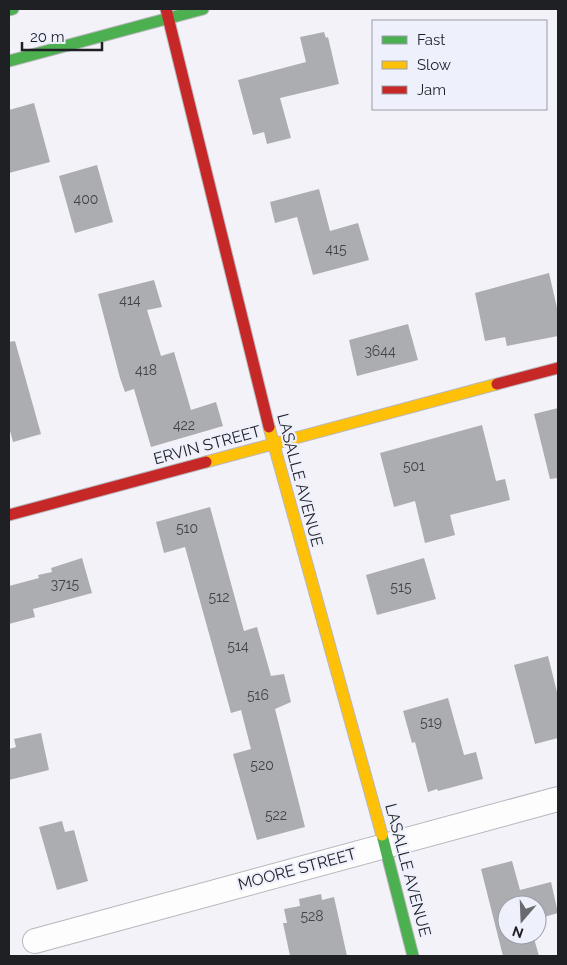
<svg xmlns="http://www.w3.org/2000/svg" width="567" height="965" viewBox="0 0 567 965" font-family="Raleway,sans-serif">
	<style>
		.building { fill: #acadb1 }
		.lines { fill: none; stroke-linecap: round; stroke-linejoin: round }
		.street-casing { stroke: #b7b7bc; stroke-width: 26 }
		.fast-casing { stroke: #b7b7bc; stroke-width: 13 }
		.slow-casing { stroke: #b7b7bc; stroke-width: 13 }
		.jam-casing { stroke: #b7b7bc; stroke-width: 13 }
		.street { stroke: #fdfdfe; stroke-width: 24 }
		.fast { stroke: #4caf50; stroke-width: 11 }
		.slow { stroke: #ffc107; stroke-width: 11 }
		.jam { stroke: #c62828; stroke-width: 11 }
		.labels { text-anchor: middle; dominant-baseline: central; stroke-width: 4.5; stroke-linejoin: round; paint-order: stroke }
		.number-label { font-size: 14px; fill: #424347 }
		.street-label { font-size: 16px; fill: #1f2024; stroke: #eef0fc }
	</style>
	<rect width="100%" height="100%" fill="#f2f2f8"/>
	<!-- building -->
	<g class="building">
		<path d="M324 32 326 38 328 37 339 84 280 98 291 138 267 144 264 132 253 135 238 80 306 62 300 37Z"/>
		<path d="M34 103 50 162 9 173V110Z"/>
		<path d="M97 165 113 222 75 233 59 176Z"/>
		<path d="M319 189 330 231 358 223 369 260 313 275 297 217 275 223 270 202Z"/>
		<path d="M549 273 558 312V336L507 346 505 337 485 341 475 293Z"/>
		<path d="M154 280 162 307 147 310 161 356 174 352 191 410 216 402 223 426 151 447 134 389 125 392 120 378 98 294Z"/>
		<path d="M408 324 418 360 357 376 349 340Z"/>
		<path d="M15 341 41 434 13 442 9 427V342Z"/>
		<path d="M558 408V478L550 479 534 414Z"/>
		<path d="M482 425 496 481 505 479 510 500 450 515 455 535 425 543 415 501 394 507 380 453Z"/>
		<path d="M210 507 244 631 257 627 271 676 284 674 291 702 275 709 305 827 257 840 233 754 251 749 241 710 231 713 185 547 164 553 156 522Z"/>
		<path d="M82 558 92 593 33 609 35 617 9 624V586L39 578 38 575 52 572 51 568Z"/>
		<path d="M424 558 436 599 377 615 366 575Z"/>
		<path d="M548 656 558 696V738L535 744 514 665Z"/>
		<path d="M448 698 464 755 476 752 483 779 438 791 437 789 428 792 415 742 412 743 403 711Z"/>
		<path d="M41 733 49 770 9 780V749L16 747 14 739Z"/>
		<path d="M62 821 65 832 74 830 88 881 57 890 39 827Z"/>
		<path d="M512 861 520 890 551 882 558 913 537 919V905H507V935H533L539 956H503L481 869Z"/>
		<path d="M321 894 322 900 334 897 347 956H290L283 923H287L284 909 300 906 299 899Z"/>
	</g>
	<g class="lines">
		<defs>
			<path id="street" d="M35 941 558 799"/>
			<g id="fast">
				<path d="M9 10 13 9"/>
				<path d="M9 61 203 9"/>
				<path d="M382 835 413 956"/>
			</g>
			<g id="slow">
				<path d="M269 427 382 835"/>
				<path d="M206 462 497 384"/>
			</g>
			<g id="jam">
				<path d="M166 9 269 427"/>
				<path d="M497 384 558 368"/>
				<path d="M9 515 206 462"/>
			</g>
		</defs>
		<!-- street casing -->
		<use href="#street" class="street-casing"/>
		<!-- fast casing -->
		<use href="#fast" class="fast-casing"/>
		<!-- slow casing -->
		<use href="#slow" class="slow-casing"/>
		<!-- jam casing -->
		<use href="#jam" class="jam-casing"/>
		<!-- street -->
		<use href="#street" class="street"/>
		<!-- fast -->
		<use href="#fast" class="fast"/>
		<!-- slow -->
		<use href="#slow" class="slow"/>
		<!-- jam -->
		<use href="#jam" class="jam"/>
	</g>
	<g class="labels">
		<!-- number labels -->
		<g class="number-label">
			<text x="86" y="199">400</text>
			<text x="336" y="249">415</text>
			<text x="130" y="300">414</text>
			<text x="380" y="351">3644</text>
			<text x="146" y="370">418</text>
			<text x="184" y="425">422</text>
			<text x="414" y="466">501</text>
			<text x="187" y="528">510</text>
			<text x="65" y="584">3715</text>
			<text x="401" y="587">515</text>
			<text x="219" y="597">512</text>
			<text x="238" y="646">514</text>
			<text x="258" y="695">516</text>
			<text x="431" y="722">519</text>
			<text x="262" y="765">520</text>
			<text x="276" y="815">522</text>
			<text x="312" y="916">528</text>
		</g>
		<!-- street labels -->
		<g class="street-label">
			<text transform="translate(207 445) rotate(-15)">ERVIN STREET</text>
			<text transform="translate(300 480) rotate(75)">LASALLE AVENUE</text>
			<text transform="translate(297 869) rotate(-15)">MOORE STREET</text>
			<text transform="translate(408 870) rotate(75)">LASALLE AVENUE</text>
		</g>
	</g>
	<!-- border -->
	<rect width="567" height="965" fill="none" stroke="#1f2024" stroke-width="20"/>
	<!-- legend -->
	<rect x="372" y="20" width="175" height="90" fill="#eef0fc" stroke="#9b9da6"/>
	<rect x="382" y="36" width="25" height="8" fill="#4caf50" stroke="#9b9da6"/>
	<text x="417" y="45" font-size="15" fill="#1f2024">Fast</text>
	<rect x="382" y="61" width="25" height="8" fill="#ffc107" stroke="#9b9da6"/>
	<text x="417" y="70" font-size="15" fill="#1f2024">Slow</text>
	<rect x="382" y="86" width="25" height="8" fill="#c62828" stroke="#9b9da6"/>
	<text x="417" y="95" font-size="15" fill="#1f2024">Jam</text>
	<!-- north arrow -->
	<g transform="translate(522 920) rotate(199)"><circle r="24" fill="#eef0fc" stroke="#9b9da6"/>
	<path d="M0-4L9 19L0 12L-9 19Z" fill="#696a6e"/>
	<text y="-8" font-size="14" font-weight="bold" text-anchor="middle" fill="#1f2024">N</text>
	</g>
	<!-- scale -->
	<path d="M22 42v8h80v-8" fill="none" stroke="#1f2024" stroke-width="2.5"/>
	<text x="30" y="42" font-size="15" fill="#1f2024" stroke="#eef0fc" stroke-width="4" paint-order="stroke">20 m</text>
</svg>
